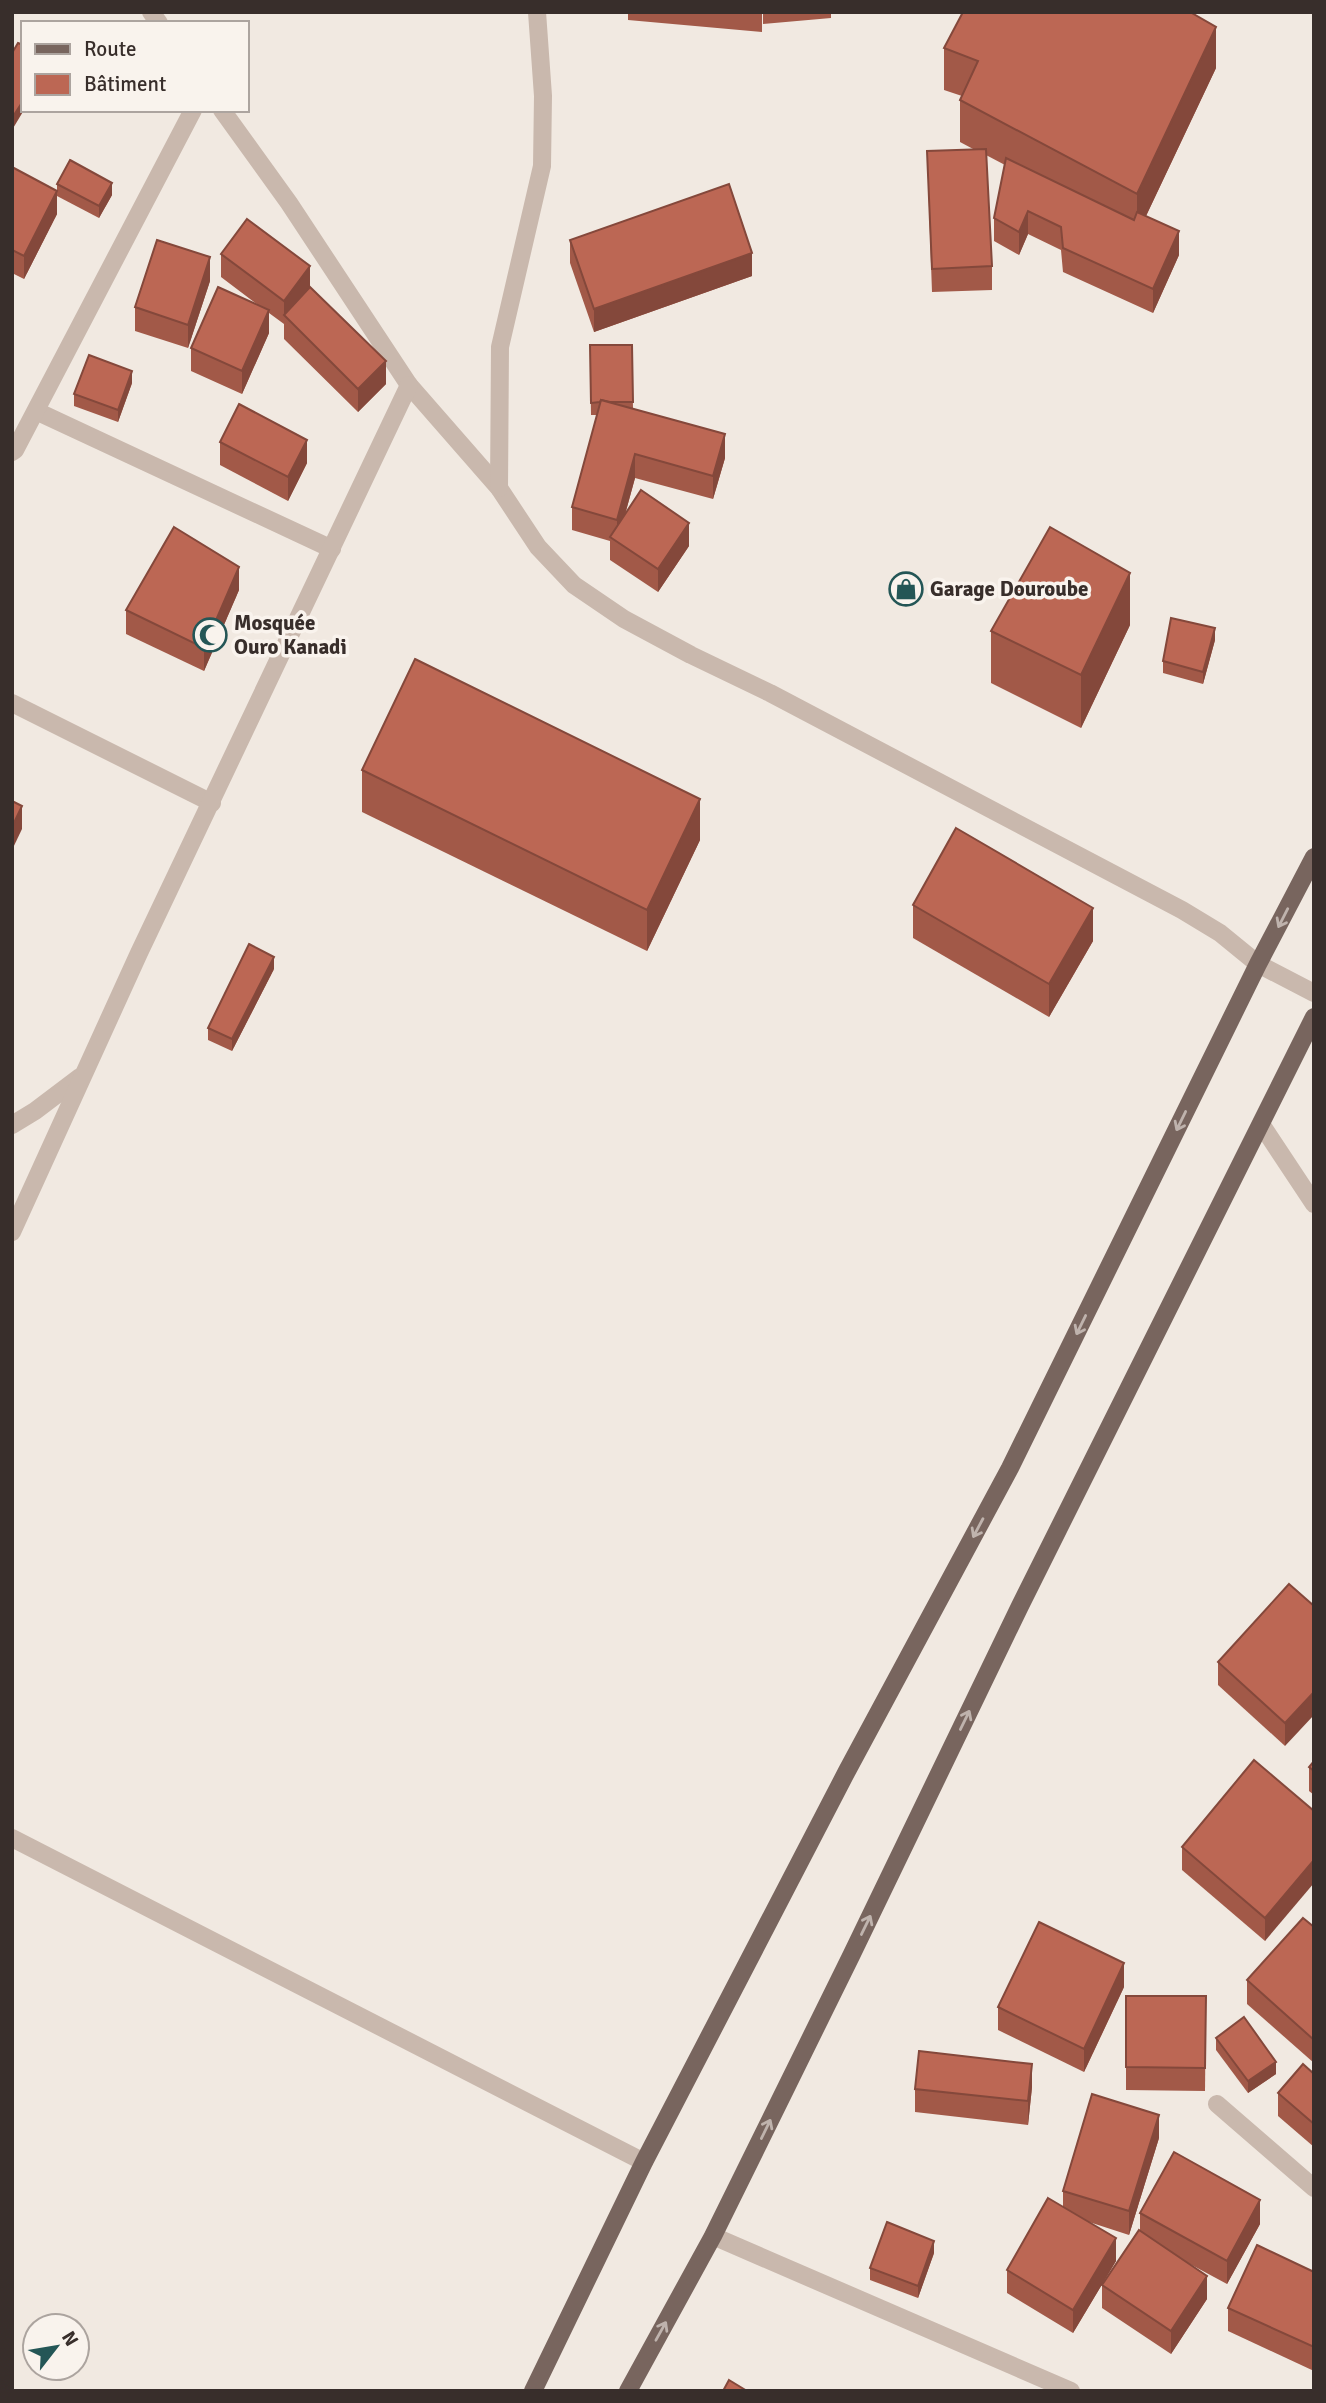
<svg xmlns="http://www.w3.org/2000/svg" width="1326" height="2403" viewBox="0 0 1326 2403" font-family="Signika,sans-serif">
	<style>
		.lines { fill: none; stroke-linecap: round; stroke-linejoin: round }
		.minor { stroke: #c9b8ad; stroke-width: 18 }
		.major { stroke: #78655e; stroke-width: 18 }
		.wall { fill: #a25948 }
		.shaded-wall { fill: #84483b }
		.building { fill: #bc6754; stroke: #84483b; stroke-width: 2 }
		.oneway { stroke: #bfb3ad }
		.labels { text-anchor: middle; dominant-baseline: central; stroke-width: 7; stroke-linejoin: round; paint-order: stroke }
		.poi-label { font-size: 21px; font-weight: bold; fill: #382e2b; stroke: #f9f3ed; text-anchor: start }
	</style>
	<rect width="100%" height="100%" fill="#f1e9e1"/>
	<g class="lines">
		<!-- minor -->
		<g class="minor">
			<path d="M151 12 159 23"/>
			<path d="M222 110 289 203 409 385 499 488 538 547 574 585 624 619 691 655 770 693 1182 910 1220 933 1258 964 1314 993"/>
			<path d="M36 411 332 549"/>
			<path d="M12 452 15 450 193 110"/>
			<path d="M499 488 500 347 542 166 543 96 537 12"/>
			<path d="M12 703 212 803"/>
			<path d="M1261 1124 1314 1204"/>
			<path d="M12 1125 35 1111 80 1077"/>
			<path d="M12 1232 139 953 409 385"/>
			<path d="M12 1838 644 2162"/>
			<path d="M1217 2104 1314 2188"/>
			<path d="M713 2236 1071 2391"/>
		</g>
		<!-- major -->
		<g class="major">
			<path d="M533 2391 644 2162 847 1771 1010 1468 1258 964 1314 857"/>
			<path d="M628 2391 713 2236 851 1956 1020 1606 1314 1017"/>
		</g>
	</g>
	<!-- wall -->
	<g class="wall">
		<path d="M628 12H762V32L628 20Z"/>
		<path d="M763 12H831V18L763 24Z"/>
		<path d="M944 48 1216 68 1146 216 1179 255 1153 313 1063 272 1061 250 1028 234 1019 255 994 241V218L1005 165 986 155 992 266V290L932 292 927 151 975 150 960 142V100L962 96 944 90Z"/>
		<path d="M12 167 57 214 24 279 12 273Z"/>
		<path d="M57 184 112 195 99 218 57 196Z"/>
		<path d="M570 240 752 276 594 332 570 263Z"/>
		<path d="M221 254 310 287 386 384 358 412 284 339V324L269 313V333L242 394 191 371V348L258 305 221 277Z"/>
		<path d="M210 281 188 348 135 331V307Z"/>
		<path d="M590 345H632L633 409 725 458 713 499 635 478 625 515 689 546 658 592 610 560V541L572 530V507L597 415H591Z"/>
		<path d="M132 383 118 422 74 406V394Z"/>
		<path d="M220 442 307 463 288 501 220 465Z"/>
		<path d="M239 590 204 671 126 634V610Z"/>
		<path d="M1130 625 1081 728 991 683V631Z"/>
		<path d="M1215 640 1203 684 1163 673V661Z"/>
		<path d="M362 770 700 840 647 951 362 812Z"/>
		<path d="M913 905 1093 941 1049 1017 913 938Z"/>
		<path d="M274 969 232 1051 208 1040V1028Z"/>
		<path d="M1289 1584 1285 1746 1218 1685V1662Z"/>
		<path d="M1314 1761V1795L1309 1791V1767Z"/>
		<path d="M1314 1811 1265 1941 1182 1870V1847Z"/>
		<path d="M1314 1927V2063L1247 2004V1980Z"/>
		<path d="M1124 1987 1084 2072 998 2030V2007Z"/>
		<path d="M1126 1996H1206L1205 2091 1126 2090Z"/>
		<path d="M1216 2038 1276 2074 1248 2093 1216 2050Z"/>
		<path d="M1314 2074V2147L1278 2116V2093Z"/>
		<path d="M1032 2087 1028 2125 915 2112V2089Z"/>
		<path d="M1159 2138 1129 2235 1089 2222 1116 2261 1073 2333 1007 2293V2270L1063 2207V2191Z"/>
		<path d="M1140 2213 1260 2224 1227 2284 1188 2263 1207 2299 1171 2354 1102 2308V2285L1140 2231Z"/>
		<path d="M934 2253 918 2298 870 2280V2268Z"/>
		<path d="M1314 2272V2371L1228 2331V2308Z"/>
	</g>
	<!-- shaded-wall -->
	<g class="shaded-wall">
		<path d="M1216 27V68L1137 235V194Z"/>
		<path d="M23 101V110H24L12 130V118Z"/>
		<path d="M112 183V195L99 218V206Z"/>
		<path d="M57 191V214L24 279V256Z"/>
		<path d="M1028 211V234L1019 255V232Z"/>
		<path d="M1179 231V255L1153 313V289Z"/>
		<path d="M752 253V276L594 332V309Z"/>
		<path d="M210 257V281L188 348V325Z"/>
		<path d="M310 266V289L284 316V301Z"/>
		<path d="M269 310V333L242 394V371Z"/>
		<path d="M386 361V384L358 412V389Z"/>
		<path d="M132 371V383L118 422V410Z"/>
		<path d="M725 434V458L713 499V476Z"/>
		<path d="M307 440V463L288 501V477Z"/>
		<path d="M635 454V478L617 543V520Z"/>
		<path d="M689 523V546L658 592V569Z"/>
		<path d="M239 567V590L204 671V648Z"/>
		<path d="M1130 573V625L1081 728V675Z"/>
		<path d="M1215 628V640L1203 684V672Z"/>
		<path d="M700 799V840L647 951V910Z"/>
		<path d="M22 806V829L12 850V827Z"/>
		<path d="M1093 908V941L1049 1017V984Z"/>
		<path d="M274 957V969L232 1051V1039Z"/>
		<path d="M1314 1692V1715L1285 1746V1723Z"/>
		<path d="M1314 1860V1883L1265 1941V1918Z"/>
		<path d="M1124 1963V1987L1084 2072V2049Z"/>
		<path d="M1276 2062V2074L1248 2093V2081Z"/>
		<path d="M1032 2064V2087L1028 2125V2101Z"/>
		<path d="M1159 2115V2138L1129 2235V2211Z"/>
		<path d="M1260 2200V2224L1227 2284V2261Z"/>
		<path d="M1116 2238V2261L1073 2333V2310Z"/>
		<path d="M934 2241V2253L918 2298V2286Z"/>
		<path d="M1207 2276V2299L1171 2354V2331Z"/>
	</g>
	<!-- building -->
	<g class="building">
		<path d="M963 12H1190L1216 27 1137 194 960 100 978 61 944 48Z"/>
		<path d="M18 43 23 45V101L12 118V53Z"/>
		<path d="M986 149 992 266 932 269 927 151Z"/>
		<path d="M1006 158 1134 220 1137 212 1179 231 1153 289 1063 248 1061 227 1028 211 1019 232 994 218Z"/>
		<path d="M70 160 112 183 99 206 57 184Z"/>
		<path d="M12 167 57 191 24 256 12 250Z"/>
		<path d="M729 184 752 253 594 309 570 240Z"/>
		<path d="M247 219 310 266 284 301 221 254Z"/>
		<path d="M157 240 210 257 188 325 135 307Z"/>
		<path d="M218 287 269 310 242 371 191 348Z"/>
		<path d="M310 287 386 361 358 389 284 315Z"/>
		<path d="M590 345H632L633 402H610L601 400 600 402 591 403Z"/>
		<path d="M89 355 132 371 118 410 74 394Z"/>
		<path d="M601 400 725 434 713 476 635 454 617 520 572 507Z"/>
		<path d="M239 404 307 440 288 477 220 442Z"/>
		<path d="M641 490 689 523 658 569 610 537Z"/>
		<path d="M174 527 239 567 204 648 126 610Z"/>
		<path d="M1050 527 1130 573 1081 675 991 631Z"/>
		<path d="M1171 618 1215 628 1203 672 1163 661Z"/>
		<path d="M415 659 700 799 647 910 362 770Z"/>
		<path d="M12 801 22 806 12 827Z"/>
		<path d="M956 828 1093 908 1049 984 913 905Z"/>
		<path d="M249 944 274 957 232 1039 208 1028Z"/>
		<path d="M1289 1584 1314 1606V1692L1285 1723 1218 1662Z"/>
		<path d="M1254 1760 1314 1811V1860L1265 1918 1182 1847Z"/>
		<path d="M1314 1761V1771L1309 1767Z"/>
		<path d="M1303 1918 1314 1927V2040L1247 1980Z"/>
		<path d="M1039 1922 1124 1963 1084 2049 998 2007Z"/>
		<path d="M1126 1996H1206L1205 2068 1126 2067Z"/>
		<path d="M1244 2017 1276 2062 1248 2081 1216 2038Z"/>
		<path d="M919 2051 1032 2064 1028 2101 915 2089Z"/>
		<path d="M1303 2064 1314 2074V2124L1278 2093Z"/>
		<path d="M1092 2094 1159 2115 1129 2211 1063 2191Z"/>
		<path d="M1174 2152 1260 2200 1227 2261 1140 2213Z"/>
		<path d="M1048 2198 1116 2238 1073 2310 1007 2270Z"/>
		<path d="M887 2222 934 2241 918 2286 870 2268Z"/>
		<path d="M1139 2230 1207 2276 1171 2331 1102 2285Z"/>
		<path d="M1257 2245 1314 2272V2347L1228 2308Z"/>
		<path d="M729 2380 747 2391H723Z"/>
	</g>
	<!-- one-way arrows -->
	<defs><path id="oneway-shaft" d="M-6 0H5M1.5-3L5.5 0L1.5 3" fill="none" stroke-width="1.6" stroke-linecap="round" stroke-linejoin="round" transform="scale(1.75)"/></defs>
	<g class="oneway">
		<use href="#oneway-shaft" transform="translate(1283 918) rotate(117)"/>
		<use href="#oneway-shaft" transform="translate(1181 1121) rotate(116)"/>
		<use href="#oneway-shaft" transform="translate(1081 1325) rotate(116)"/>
		<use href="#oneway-shaft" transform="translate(978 1528) rotate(118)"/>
		<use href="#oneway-shaft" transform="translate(965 1720) rotate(-64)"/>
		<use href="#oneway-shaft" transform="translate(866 1925) rotate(-64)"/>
		<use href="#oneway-shaft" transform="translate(766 2129) rotate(-64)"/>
		<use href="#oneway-shaft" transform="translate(661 2331) rotate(-61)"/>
	</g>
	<!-- icons -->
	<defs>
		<symbol id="shop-ring" viewBox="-11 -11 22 22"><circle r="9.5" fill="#f9f3ed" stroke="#245656" stroke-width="1.5"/><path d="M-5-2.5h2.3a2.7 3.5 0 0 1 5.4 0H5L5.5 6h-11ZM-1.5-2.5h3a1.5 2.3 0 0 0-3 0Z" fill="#245656"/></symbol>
		<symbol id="mosque-ring" viewBox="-11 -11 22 22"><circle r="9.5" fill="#f9f3ed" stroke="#245656" stroke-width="1.5"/><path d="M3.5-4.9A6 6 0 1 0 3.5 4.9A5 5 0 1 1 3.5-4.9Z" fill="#245656"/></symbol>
	</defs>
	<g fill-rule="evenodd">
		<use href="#shop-ring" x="887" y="570" width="38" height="38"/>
		<use href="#mosque-ring" x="191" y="616" width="38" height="38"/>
	</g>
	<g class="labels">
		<!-- poi labels -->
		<g class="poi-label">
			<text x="930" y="589">Garage Douroube</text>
			<text x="234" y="623">Mosquée<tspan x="234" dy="24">Ouro Kanadi</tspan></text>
		</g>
	</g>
	<!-- border -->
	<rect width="1326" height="2403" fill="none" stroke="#382e2b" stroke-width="28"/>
	<!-- legend -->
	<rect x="21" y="21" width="228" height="91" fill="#f9f3ed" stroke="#aca49f" stroke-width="2"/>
	<rect x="35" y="44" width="35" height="10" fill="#78655e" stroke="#aca49f" stroke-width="2"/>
	<text x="84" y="56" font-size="21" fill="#382e2b">Route</text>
	<rect x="35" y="74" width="35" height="21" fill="#bc6754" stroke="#aca49f" stroke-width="2"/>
	<text x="84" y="91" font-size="21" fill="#382e2b">Bâtiment</text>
	<!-- north arrow -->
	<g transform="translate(56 2347) rotate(59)"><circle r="33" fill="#f9f3ed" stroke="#aca49f" stroke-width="2"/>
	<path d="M0-5L12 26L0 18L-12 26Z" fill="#245656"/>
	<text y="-10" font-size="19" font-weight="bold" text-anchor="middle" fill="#382e2b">N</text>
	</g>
</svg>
